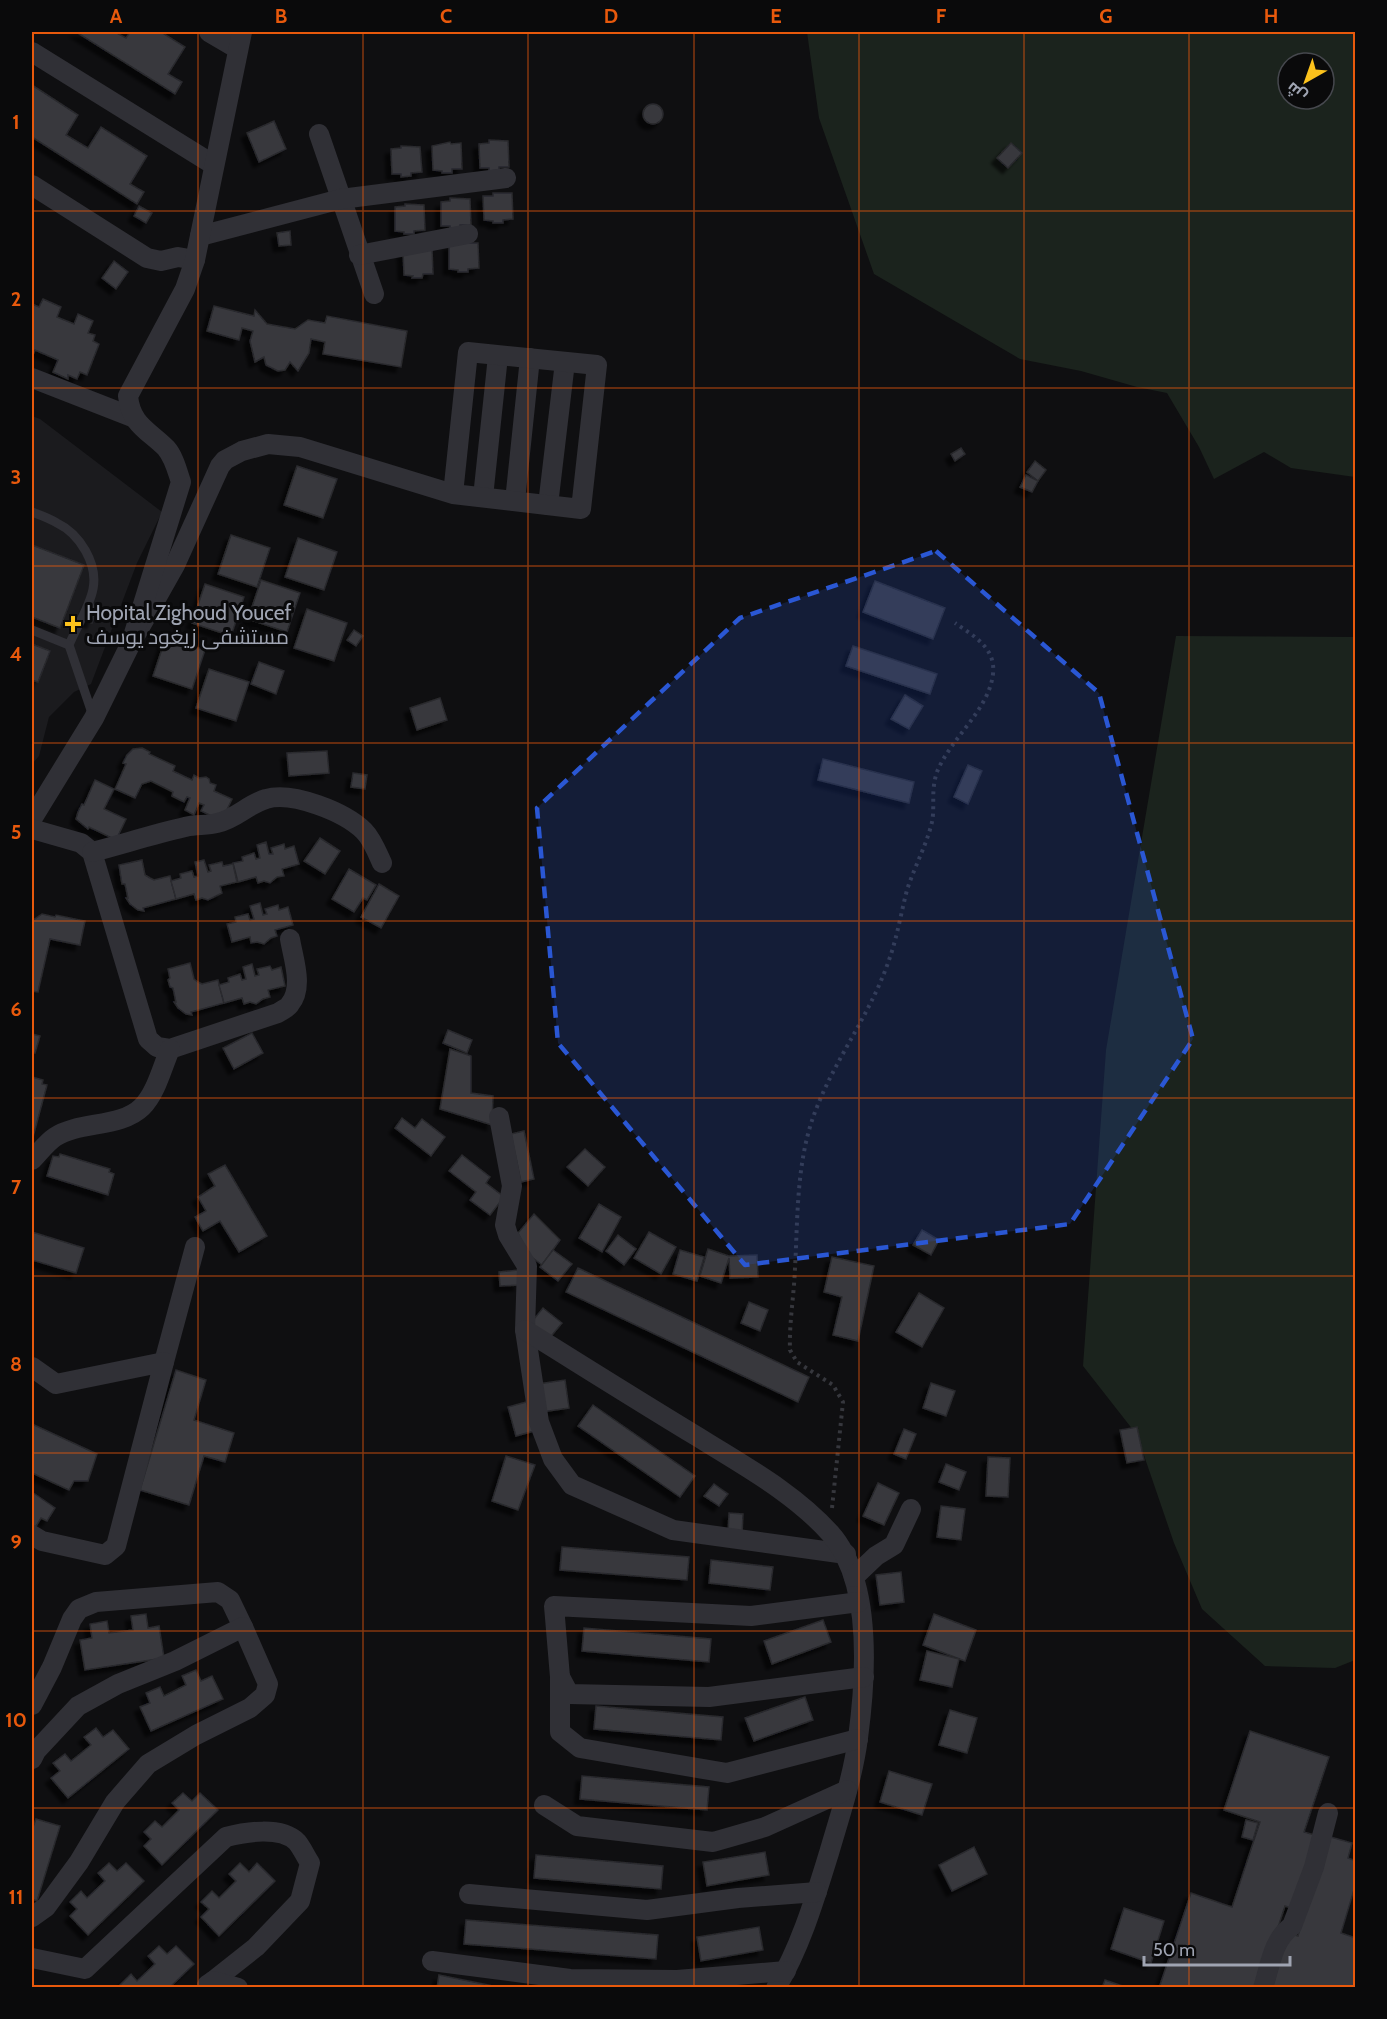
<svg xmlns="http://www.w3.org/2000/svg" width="1387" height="2019" viewBox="0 0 1387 2019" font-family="Cabin,Cairo,sans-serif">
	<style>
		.built { fill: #1b1b1e }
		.green { fill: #1b231d; fill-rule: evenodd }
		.building { fill: #38393e; stroke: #29292d; stroke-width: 1.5; filter: url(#shadow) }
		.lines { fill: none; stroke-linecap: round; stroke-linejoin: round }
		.path { stroke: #36373d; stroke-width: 4; stroke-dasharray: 3 4.5; stroke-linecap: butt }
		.service { stroke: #303036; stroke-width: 9 }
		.minor { stroke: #303036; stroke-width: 20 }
		.marked { fill: #2a57d4; fill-opacity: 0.2; stroke: #2a57d4; stroke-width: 4.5; stroke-dasharray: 12 8; stroke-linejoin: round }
		.grid { fill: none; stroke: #e8590c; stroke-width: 1.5; stroke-opacity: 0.55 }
		.poi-dot { fill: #fcc21c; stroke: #0a0a0b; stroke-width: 2 }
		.labels { text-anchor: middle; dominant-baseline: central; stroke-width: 6; stroke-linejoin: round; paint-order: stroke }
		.poi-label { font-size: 21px; fill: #9fa4b2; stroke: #0a0a0b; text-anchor: start }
		.neatline { fill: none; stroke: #e8590c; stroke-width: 2 }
		.grid-label { font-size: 20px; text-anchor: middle; font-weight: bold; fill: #e8590c }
	</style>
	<defs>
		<filter id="shadow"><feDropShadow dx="-5.5" dy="5.5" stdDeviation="1.5" flood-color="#0009"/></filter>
	</defs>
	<rect width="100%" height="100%" fill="#0f0f11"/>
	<!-- built -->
	<path class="built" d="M32 416 40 419 162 512 137 563 91 684 74 692 49 717 39 756 32 764Z"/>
	<!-- green -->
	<g class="green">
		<path d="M807 32H1355V477L1291 468 1264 452 1214 479 1199 447 1167 393 1137 387 1081 371 1020 359 874 274 819 118ZM1288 63H1324V99H1288Z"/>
		<path d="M1176 636 1355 637V1660L1335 1668 1265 1666 1202 1609 1174 1543 1137 1435 1083 1366 1106 1050Z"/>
	</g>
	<!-- building -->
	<g class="building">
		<path d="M76 32H115L126 38 130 32H161L185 47 168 74 182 82 175 94Z"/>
		<path d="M32 85 78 115 66 135 88 148 101 127 147 156 130 184 144 192 137 204 32 137Z"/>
		<circle cx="653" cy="114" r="10"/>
		<path d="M274 121 286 149 259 162 247 133Z"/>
		<path d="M489 140 508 141 509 167H499V170L489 171V168H480L479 144 489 143Z"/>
		<path d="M450 142 451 144 461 143 462 169H452V173H442V171L433 170 432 146Z"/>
		<path d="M1011 143 1022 153 1008 168 997 158Z"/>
		<path d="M401 146 420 147 422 172 411 173V176L401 177V174H392L391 149 401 148Z"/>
		<path d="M493 193H512L513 219 503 220V223H493V221L484 220 483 196H493Z"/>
		<path d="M450 198 470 199 471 225H460V228L450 229V226H441V202L450 201Z"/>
		<path d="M405 204 424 205 425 230 414 231V234H404V232L395 231V207L405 206Z"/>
		<path d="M139 206 152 213 146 223 134 216Z"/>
		<path d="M290 231 291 245 279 246 277 233Z"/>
		<path d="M467 243H478L479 268 468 269V272H458V270L449 269V245Z"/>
		<path d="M432 248 433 274H423L422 278H412L413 276 404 275 403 251Z"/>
		<path d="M114 261 128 272 116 289 102 278Z"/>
		<path d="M43 299 61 307 57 317 74 324 78 314 93 321 88 333 95 335 93 341 99 344 87 375 80 372 77 379 68 375V379L53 372 58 360 35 350 32 357V304L39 307Z"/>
		<path d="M214 306 254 316 255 310 267 324 295 329 308 320 325 323 327 316 407 331 401 367 323 354 325 342 311 339 309 353 298 371 290 362 285 370 278 371 266 365 264 357 255 362 250 341 253 331 242 328 239 340 207 331Z"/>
		<path d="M961 448 965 454 955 461 951 454Z"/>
		<path d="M1035 461 1046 470 1038 481 1027 472Z"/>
		<path d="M297 466 337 479 323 518 284 505Z"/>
		<path d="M1026 475 1038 481 1032 492 1020 487Z"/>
		<path d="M231 535 270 548 257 587 218 574Z"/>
		<path d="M298 538 337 552 324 590 285 577Z"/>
		<path d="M32 545 84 565 60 628 32 617Z"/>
		<path d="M261 580 300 593 287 632 248 619Z"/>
		<path d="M875 581 945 608 933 639 863 612Z"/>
		<path d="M205 584 244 597 231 636 192 623Z"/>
		<path d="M89 602 98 605 92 623 83 620Z"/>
		<path d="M307 609 347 623 334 661 294 648Z"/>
		<path d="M354 630 363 636 356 646 347 640Z"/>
		<path d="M166 637 205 650 192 689 153 676Z"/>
		<path d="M32 644 50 651 38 682 32 680Z"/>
		<path d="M853 646 937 674 930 694 846 666Z"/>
		<path d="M259 662 284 671 276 694 251 684Z"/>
		<path d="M209 669 249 682 236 721 196 708Z"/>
		<path d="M905 695 923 706 909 729 891 719Z"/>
		<path d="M440 698 447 720 417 730 410 708Z"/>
		<path d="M142 748 150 752 149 754 175 766 173 771 192 780 194 775 199 778 206 777 209 779 210 783 216 785 214 791 232 799 223 818 214 817 201 811 204 805 199 803 194 815 185 810 190 798 187 797 184 802 172 796 173 792 151 781 142 784 135 798 115 789 126 764 123 763 127 755 133 749Z"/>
		<path d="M327 751 329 773 289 776 287 753Z"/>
		<path d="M823 759 914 782 909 803 818 780Z"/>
		<path d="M968 765 982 771 968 804 954 797Z"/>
		<path d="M353 773 367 775 365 789 351 787Z"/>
		<path d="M95 780 114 789 104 809 126 819 116 840 89 827 88 829 76 819 78 812 82 804 84 805Z"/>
		<path d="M320 838 340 851 325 874 304 861Z"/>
		<path d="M266 842 269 854H273L271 848 284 844 285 849 294 846 299 864 282 869 284 876 277 877 270 883 264 881 258 883 256 877 238 882 233 863 243 861 242 857 254 853 256 859 260 858 257 845Z"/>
		<path d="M142 860 145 875 150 878 154 880 170 876 176 899 143 908 144 911 138 910 130 904 126 898H128L125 884H122L119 865Z"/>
		<path d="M204 860 208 872 211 871 209 865 222 862 223 866 233 864 237 882 220 886 222 893 208 900 202 898 196 900 194 894 176 899 171 881 181 878 180 874 192 871 194 877 198 876 195 862Z"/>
		<path d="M349 869 376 885 367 900 363 898 354 912 332 899Z"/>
		<path d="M379 884 399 896 381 928 361 917Z"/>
		<path d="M260 903 263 915 267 914 265 909 278 905 279 910 288 907 293 925 275 930 277 936 271 938 264 944 257 942 251 943 250 937 232 942 227 924 236 922 235 917 248 914 250 920 254 919 250 906Z"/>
		<path d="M42 914 55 917 56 915 85 921 80 945 50 939 38 992 32 991V921Z"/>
		<path d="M190 963 194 979 198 982 202 984 218 980 224 1003 191 1012 192 1015 186 1014 178 1008 174 1002H176L173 988 170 987 168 980 170 978 168 969Z"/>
		<path d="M252 964 255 976 259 975 257 969 270 966 272 970 281 967 285 986 268 990 270 997 263 999 256 1004 250 1002 244 1004 242 998 224 1003 219 985 229 982 228 978 240 974 242 980 246 979 243 967Z"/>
		<path d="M448 1030 472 1040 467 1053 443 1043Z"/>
		<path d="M252 1033 263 1053 234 1069 223 1048Z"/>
		<path d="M32 1034 40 1036 35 1053 32 1052Z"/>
		<path d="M450 1049 471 1056V1093L493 1096 492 1125 440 1109Z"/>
		<path d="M32 1077 43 1080 42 1084 47 1085 33 1137Z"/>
		<path d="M402 1118 415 1128 422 1119 445 1137 431 1156 395 1128Z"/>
		<path d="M524 1131 534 1179 521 1182 511 1134Z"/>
		<path d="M585 1149 605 1167 588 1186 567 1167Z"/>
		<path d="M60 1154 110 1169 109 1172 114 1174 108 1195 47 1176 53 1156 59 1157Z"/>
		<path d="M462 1155 490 1177 486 1183 504 1197 490 1215 470 1200 476 1192 449 1171Z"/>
		<path d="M225 1165 267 1236 239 1252 220 1221 203 1231 195 1217 206 1211 198 1197 215 1186 208 1174Z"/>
		<path d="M599 1204 621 1217 602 1252 579 1238Z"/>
		<path d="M534 1214 560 1240 542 1265 529 1255 518 1233Z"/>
		<path d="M922 1230 939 1240 931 1255 913 1245Z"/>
		<path d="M32 1232 84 1248 76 1273 32 1260Z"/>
		<path d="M649 1232 676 1247 661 1274 634 1258Z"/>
		<path d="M618 1235 636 1249 624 1265 606 1251Z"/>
		<path d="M708 1249 729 1256 757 1255 758 1277 730 1278 729 1258 721 1283 700 1276Z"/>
		<path d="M553 1250 572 1264 558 1281 540 1267Z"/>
		<path d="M680 1250 704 1257 697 1281 673 1274Z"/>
		<path d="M832 1257 874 1266 858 1341 833 1335 842 1297 824 1292Z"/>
		<path d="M578 1268 809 1377 798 1402 566 1292Z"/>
		<path d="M518 1270 519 1285 500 1286 499 1272Z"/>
		<path d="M919 1293 944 1308 922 1347 896 1332Z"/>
		<path d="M749 1302 768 1310 760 1331 741 1323Z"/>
		<path d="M543 1308 562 1323 548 1340 530 1324Z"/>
		<path d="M176 1370 206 1380 194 1420 234 1433 225 1462 204 1456 189 1505 140 1490Z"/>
		<path d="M565 1380 569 1408 542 1412 538 1384Z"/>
		<path d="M931 1383 955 1391 946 1416 923 1408Z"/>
		<path d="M530 1401 538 1430 516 1436 508 1407Z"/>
		<path d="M593 1405 695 1476 680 1497 578 1426Z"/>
		<path d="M32 1424 97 1454 88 1481H74L69 1490 32 1473Z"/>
		<path d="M1137 1427 1144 1460 1127 1463 1120 1430Z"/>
		<path d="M904 1429 916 1434 906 1459 894 1454Z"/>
		<path d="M506 1456 535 1465 518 1510 492 1501Z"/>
		<path d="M988 1457 1010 1458 1008 1497 986 1496Z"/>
		<path d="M946 1464 966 1472 959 1490 939 1482Z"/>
		<path d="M878 1483 899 1493 884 1525 863 1516Z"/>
		<path d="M714 1484 728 1494 719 1506 704 1496Z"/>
		<path d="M32 1492 55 1508 47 1521 41 1518 33 1531 32 1530Z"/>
		<path d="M941 1506 965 1509 961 1540 937 1537Z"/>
		<path d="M729 1513 743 1514 742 1535 728 1534Z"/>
		<path d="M562 1547 689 1557 687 1580 560 1570Z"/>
		<path d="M711 1560 773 1567 770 1590 709 1583Z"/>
		<path d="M901 1572 904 1602 880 1605 876 1575Z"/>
		<path d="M146 1614 148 1628 159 1626 164 1658 85 1670 80 1640 92 1638 90 1624 107 1621 109 1633 133 1630 131 1616Z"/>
		<path d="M934 1614 976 1630 965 1661 923 1645Z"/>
		<path d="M823 1620 831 1642 772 1664 764 1641Z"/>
		<path d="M584 1628 711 1639 709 1662 582 1651Z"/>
		<path d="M927 1651 959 1659 952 1687 920 1680Z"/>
		<path d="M196 1670 201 1681 212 1676 223 1699 151 1731 140 1707 150 1703 146 1693 160 1687 164 1696 186 1685 182 1676Z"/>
		<path d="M805 1697 813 1720 754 1741 745 1718Z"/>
		<path d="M596 1706 723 1717 721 1740 594 1729Z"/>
		<path d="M950 1710 977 1718 967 1753 939 1745Z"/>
		<path d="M96 1728 103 1737 113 1730 129 1749 68 1798 51 1778 60 1771 53 1763 65 1754 71 1761 91 1745 84 1737Z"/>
		<path d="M1250 1731 1329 1757 1304 1832 1318 1836 1294 1909 1285 1906 1258 1988H1159L1191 1893 1232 1907 1260 1822 1224 1810Z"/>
		<path d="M889 1771 932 1784 922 1815 880 1802Z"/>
		<path d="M582 1776 709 1787 707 1810 580 1799Z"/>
		<path d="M183 1793 192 1801 200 1793 218 1810 162 1865 144 1846 151 1839 144 1832 155 1821 162 1827 179 1810 172 1803Z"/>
		<path d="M36 1819 60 1826 37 1901 32 1899V1830Z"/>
		<path d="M1246 1820 1258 1823 1253 1840 1242 1837Z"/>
		<path d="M1327 1836 1352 1843 1348 1858 1356 1861V1883L1341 1933 1356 1938V1988H1272L1288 1933 1298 1936Z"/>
		<path d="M974 1847 987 1874 952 1891 939 1865Z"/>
		<path d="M765 1852 769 1875 707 1886 703 1862Z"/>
		<path d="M536 1855 663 1866 661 1889 534 1878Z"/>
		<path d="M109 1863 117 1871 126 1863 144 1881 88 1935 70 1916 77 1909 70 1902 81 1891 87 1898 105 1881 98 1873Z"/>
		<path d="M240 1863 249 1872 257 1863 275 1881 219 1936 201 1917 209 1909 201 1902 212 1891 219 1898 236 1881 229 1874Z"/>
		<path d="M1124 1908 1164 1921 1151 1963 1111 1949Z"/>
		<path d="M466 1920 658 1935 656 1959 464 1944Z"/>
		<path d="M759 1927 763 1950 701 1961 697 1937Z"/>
		<path d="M159 1946 167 1954 176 1946 194 1964 169 1988H123L120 1985 131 1974 137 1981 155 1964 148 1956Z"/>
		<path d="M439 1975 503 1988H437Z"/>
		<path d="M1105 1980 1128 1988H1102Z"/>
	</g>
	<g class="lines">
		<!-- path -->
		<path class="path" d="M832 1508 843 1402 833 1385 797 1362 790 1350C789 1323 794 1296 795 1268 798 1215 796 1158 817 1107 837 1056 871 1013 889 960 897 938 901 913 907 890 914 868 925 848 931 826 936 809 930 792 937 772 950 739 989 710 993 674 996 648 974 636 955 623"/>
		<!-- service -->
		<g class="service">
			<path d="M32 512C40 515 49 518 57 523 80 534 98 564 93 589 90 606 76 628 69 645L93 716"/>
			<path d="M32 630 69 645"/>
		</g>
		<!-- minor -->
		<g class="minor">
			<path d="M209 32 238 49"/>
			<path d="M32 52 214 165"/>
			<path d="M319 134 374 294"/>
			<path d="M32 185 147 258 161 261 178 257 195 260"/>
			<path d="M200 236 341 199 506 178"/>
			<path d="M359 255 468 234"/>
			<path d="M32 378 132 417"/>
			<path d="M483 497 498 356"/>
			<path d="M515 501 530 358"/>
			<path d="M548 505 565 362"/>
			<path d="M131 643 175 565 220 466 225 460 242 451 268 444 300 447 453 494 581 509 597 365 468 352 453 494"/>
			<path d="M32 819 94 718 131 643 181 482C177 470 174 457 166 448 148 430 131 425 128 396L185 289 195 260 242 32"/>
			<path d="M32 829 81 843 92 852 148 1039 157 1047 170 1049 278 1013C282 1010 288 1008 290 1004 304 987 293 958 290 939"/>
			<path d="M92 852C123 844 154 834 185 827 196 824 207 826 217 823 236 819 248 804 266 799 292 791 345 812 364 831 372 839 377 852 382 863"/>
			<path d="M499 1117 512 1186 505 1225 508 1235 527 1266 525 1330 539 1422 553 1459 572 1485 673 1530 846 1554"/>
			<path d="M32 1160C39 1153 46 1143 55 1137 79 1121 121 1128 142 1107 156 1093 162 1068 170 1049"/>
			<path d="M525 1330C583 1366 640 1402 698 1437 744 1466 793 1492 830 1533 873 1581 866 1678 858 1738 853 1777 840 1815 829 1853 815 1898 801 1946 776 1988"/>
			<path d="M164 1362 195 1247"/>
			<path d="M32 1367 56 1384 164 1362 116 1546 105 1555 42 1541 32 1535"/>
			<path d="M854 1577 876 1556 894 1545 911 1509"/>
			<path d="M560 1677 569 1694 709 1697 864 1677"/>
			<path d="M32 1705 52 1667 72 1619 79 1609 96 1602 218 1592 230 1600 243 1627"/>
			<path d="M858 1739 727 1773 580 1748 560 1732V1677L554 1606 751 1616 859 1602"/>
			<path d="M32 1759 36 1751 78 1706 118 1684 175 1661 243 1627 268 1684 265 1695 250 1708 196 1735 148 1764 115 1802 79 1862 46 1907 32 1917"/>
			<path d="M544 1805 577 1826 713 1842 765 1827 847 1790"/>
			<path d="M469 1894 647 1910 738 1898 817 1892"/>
			<path d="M32 1958 85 1969 226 1837C245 1832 281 1826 297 1842 302 1848 306 1857 310 1863L300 1901 256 1947 213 1981"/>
			<path d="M432 1961 570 1979 677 1980 786 1971"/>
			<path d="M207 1985 213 1981 238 1988"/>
			<path d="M1263 1988C1270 1966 1273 1939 1292 1926L1314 1867 1328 1813"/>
		</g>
	</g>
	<!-- marked area -->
	<path class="marked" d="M936 551 1099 693 1193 1039 1070 1224 745 1265 558 1043 537 808 740 618Z"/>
	<!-- grid -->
	<path class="grid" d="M198 32V1988M363 32V1988M528 32V1988M694 32V1988M859 32V1988M1024 32V1988M1189 32V1988M32 211H1356M32 388H1356M32 566H1356M32 743H1356M32 921H1356M32 1098H1356M32 1276H1356M32 1453H1356M32 1631H1356M32 1808H1356"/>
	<!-- markers -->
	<path class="poi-dot" d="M70 615h6v6h6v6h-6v6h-6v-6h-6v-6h6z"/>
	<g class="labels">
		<!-- poi labels -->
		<g class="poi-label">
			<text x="86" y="612">Hopital Zighoud Youcef<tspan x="86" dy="24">مستشفى زيغود يوسف</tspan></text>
		</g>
	</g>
	<!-- border -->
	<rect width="1387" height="2019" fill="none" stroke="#0a0a0b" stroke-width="66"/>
	<!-- north arrow -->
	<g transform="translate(1306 81) rotate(220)"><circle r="28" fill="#0a0a0b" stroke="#46484e" stroke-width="1.5"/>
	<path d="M0-4.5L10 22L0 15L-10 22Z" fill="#fcc21c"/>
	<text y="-9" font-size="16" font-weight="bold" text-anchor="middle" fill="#9fa4b2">ش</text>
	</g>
	<!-- scale -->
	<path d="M1144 1956v9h146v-9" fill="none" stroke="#9fa4b2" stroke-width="3"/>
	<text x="1153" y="1956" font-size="18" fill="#9fa4b2" stroke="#0a0a0b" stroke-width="4.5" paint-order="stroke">50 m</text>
	<rect x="33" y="33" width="1321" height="1953" class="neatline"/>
	<g class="grid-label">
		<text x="116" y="23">A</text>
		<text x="281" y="23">B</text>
		<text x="446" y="23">C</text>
		<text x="611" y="23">D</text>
		<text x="776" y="23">E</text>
		<text x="941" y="23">F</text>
		<text x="1106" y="23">G</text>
		<text x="1271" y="23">H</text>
		<text x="16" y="129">1</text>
		<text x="16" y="306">2</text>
		<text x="16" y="484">3</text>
		<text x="16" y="661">4</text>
		<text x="16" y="839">5</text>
		<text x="16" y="1016">6</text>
		<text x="16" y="1194">7</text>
		<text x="16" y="1371">8</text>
		<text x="16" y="1549">9</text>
		<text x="16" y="1727">10</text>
		<text x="16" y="1904">11</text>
	</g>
</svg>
